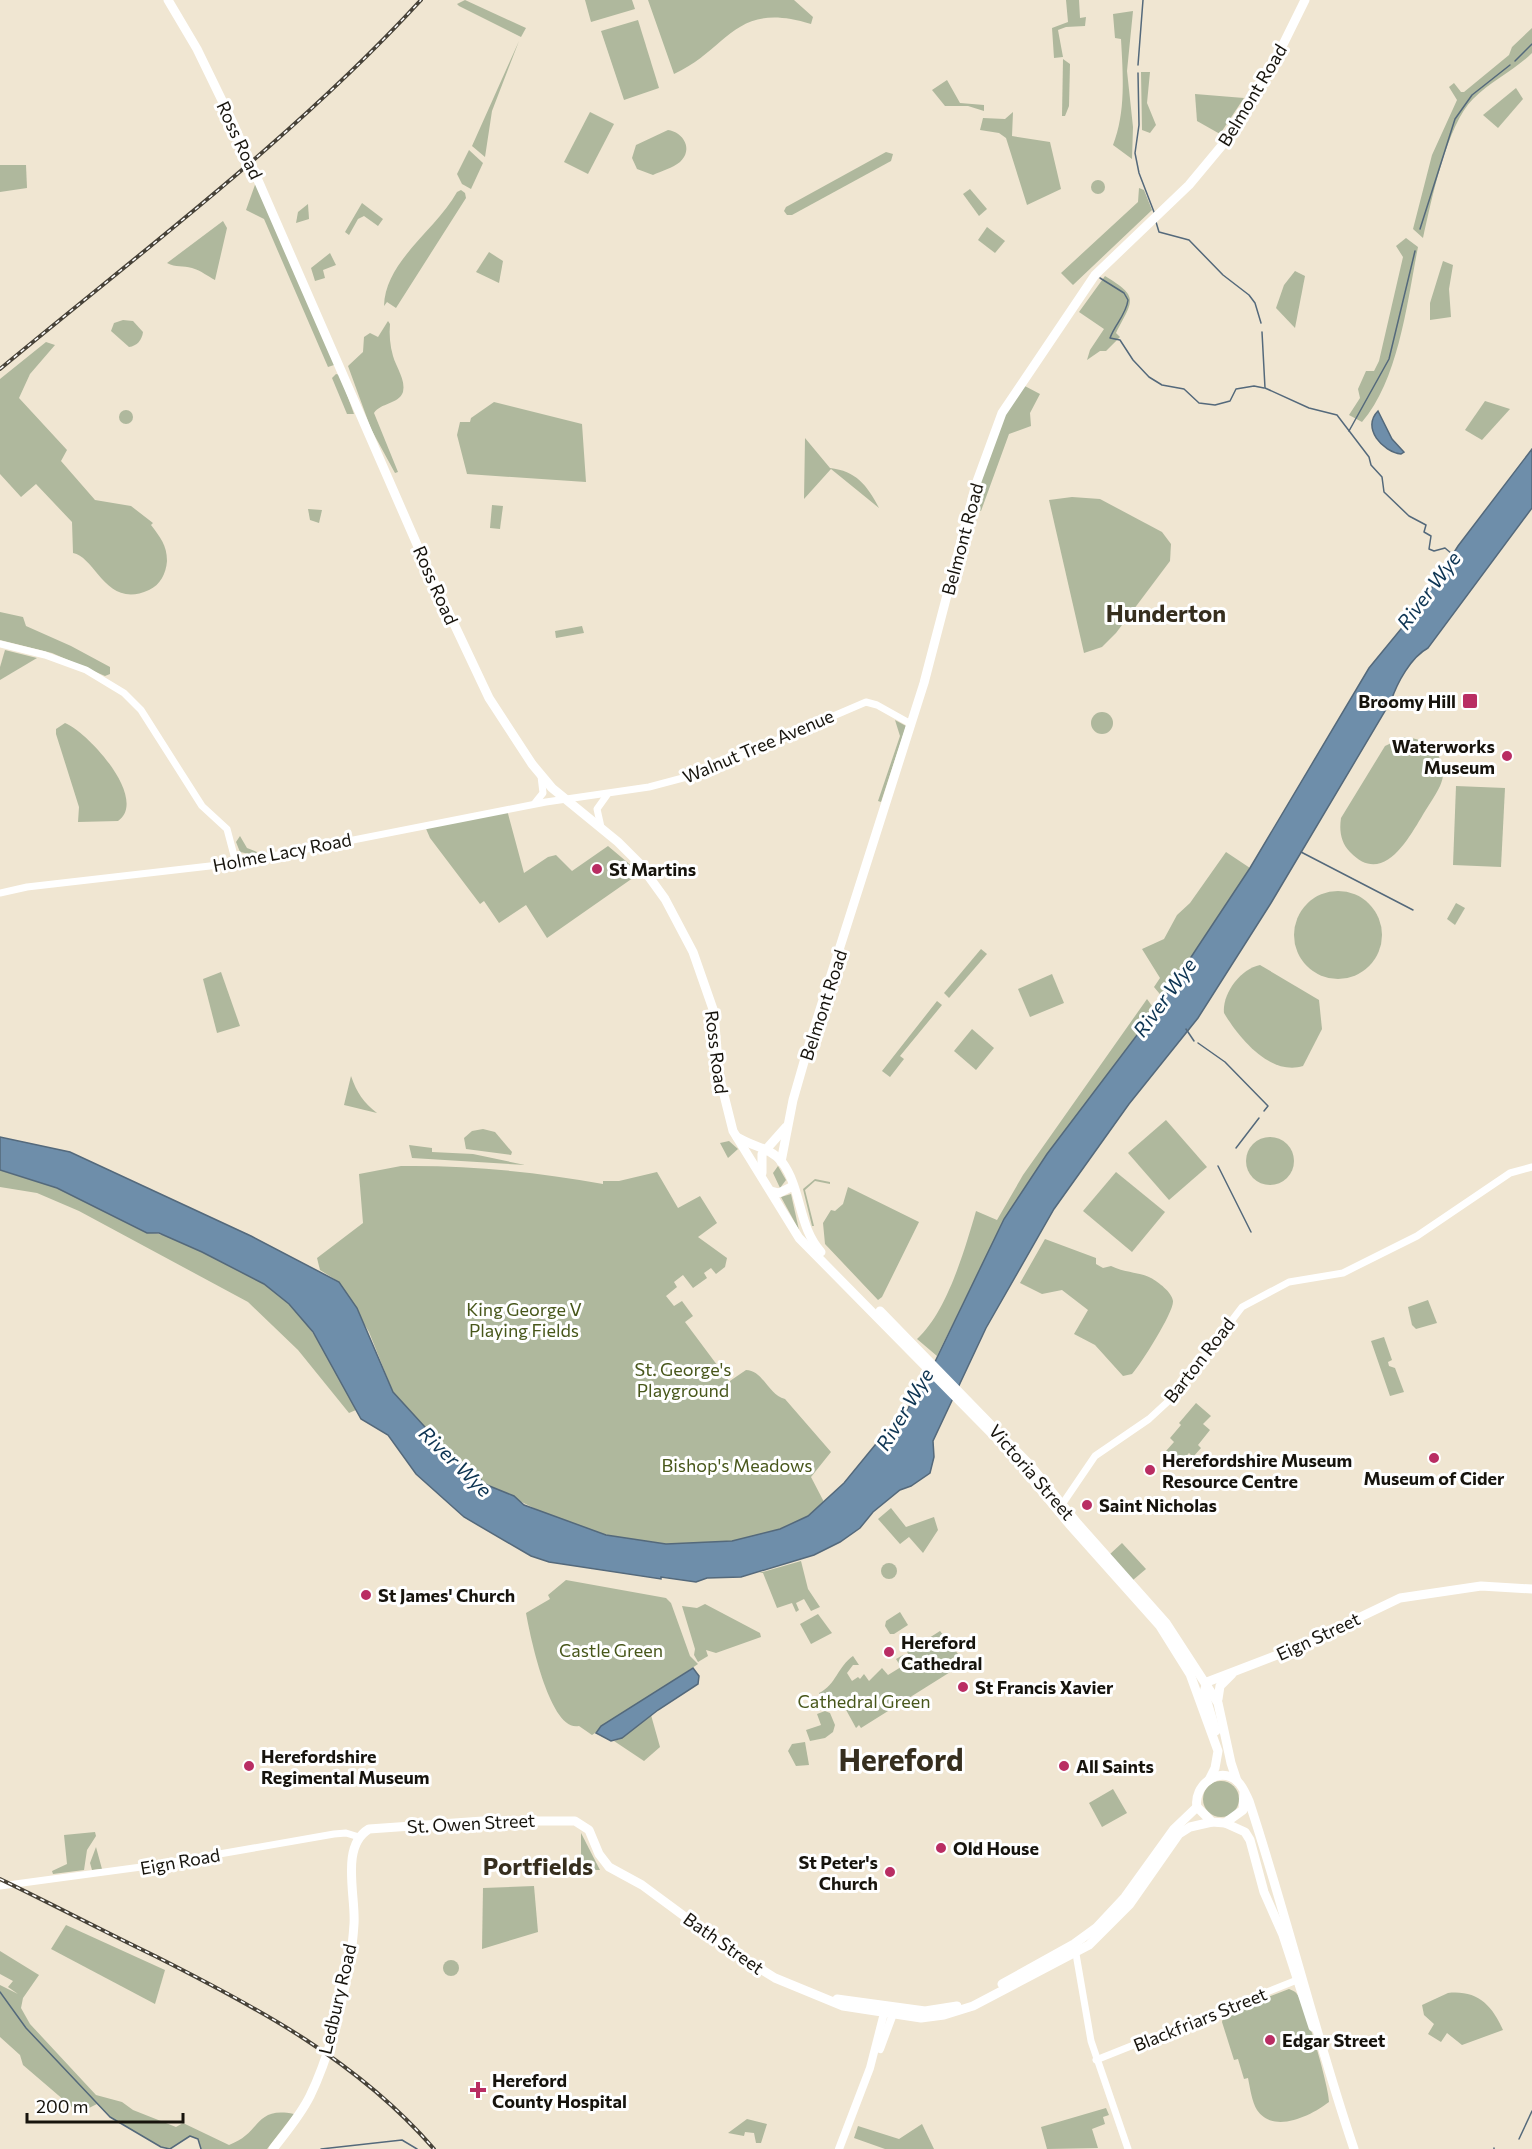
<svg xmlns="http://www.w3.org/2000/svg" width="1532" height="2149" viewBox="0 0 1532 2149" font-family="Commissioner,sans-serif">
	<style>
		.green { fill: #afb89d }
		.water { fill: #6e8eaa; stroke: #54697b; stroke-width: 1.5 }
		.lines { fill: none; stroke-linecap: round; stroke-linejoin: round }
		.stream { stroke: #54697b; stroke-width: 1.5 }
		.secondary { stroke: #fff; stroke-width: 7 }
		.primary { stroke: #fff; stroke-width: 8 }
		.highway { stroke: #fff; stroke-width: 9 }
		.rail-casing { stroke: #474238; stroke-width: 4 }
		.rail { stroke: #fff; stroke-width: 1.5; stroke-dasharray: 4.5; stroke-linecap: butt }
		.poi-dot { fill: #b92d63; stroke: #fff; stroke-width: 2 }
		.labels { text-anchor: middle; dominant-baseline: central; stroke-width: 6; stroke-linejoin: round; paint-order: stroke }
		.street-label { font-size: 18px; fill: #17140d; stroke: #fff }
		.poi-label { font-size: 18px; font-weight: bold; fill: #17140d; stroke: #fff; text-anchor: start }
		.park-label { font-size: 18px; fill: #48571b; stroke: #fff }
		.water-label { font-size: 20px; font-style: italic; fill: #0d3452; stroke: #fff }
		.district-label { font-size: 24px; font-weight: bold; fill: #362e1e; stroke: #fff }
		.town-label { font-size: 30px; font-weight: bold; fill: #362e1e; stroke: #fff }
	</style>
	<rect width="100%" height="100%" fill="#f0e6d2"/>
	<!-- green -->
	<g class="green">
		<path d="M465 0 526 28 521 37 459 6 457 4Z"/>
		<path d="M585 0H632L635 9 591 22Z"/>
		<path d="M648 0H794L813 17 811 24C734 0 730 48 674 74Z"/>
		<path d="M1066 0H1079L1080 18 1086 17 1085 26 1066 27 1058 30 1063 57 1054 58 1052 28 1068 22Z"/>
		<path d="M1133 11 1127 71 1133 127 1132 159 1113 145C1126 112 1123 75 1121 39L1115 38 1113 14Z"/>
		<path d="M638 20 659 88 624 100 601 31Z"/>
		<path d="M1532 28V53C1515 70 1491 81 1473 99 1447 124 1431 202 1423 238L1413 229 1432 155 1457 100 1449 87 1454 83 1461 92H1464L1509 55 1512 47Z"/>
		<path d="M519 41 492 111 485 157 472 146Z"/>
		<path d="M1063 59 1070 64 1069 106 1065 116H1062Z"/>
		<path d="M1141 72H1150L1147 103 1156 125 1150 133 1142 130Z"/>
		<path d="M947 80 960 103 984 105V111L968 106H945L932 90Z"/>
		<path d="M1516 88 1523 99 1498 128 1483 115Z"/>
		<path d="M1195 94 1244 98 1220 134 1197 121Z"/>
		<path d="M590 112 614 124 588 174 564 162Z"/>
		<path d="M1013 112 1012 136 1050 142 1061 189 1027 205 1006 138 999 133 980 130 983 118 1005 119Z"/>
		<path d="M668 130C683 132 694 149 680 162 673 168 661 171 653 175L637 169 632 158 636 145Z"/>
		<path d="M469 150 483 163 471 189 462 184 457 174Z"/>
		<path d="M886 152 893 154 891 161 792 215H787L784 211 786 207Z"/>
		<path d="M0 165H26L27 188 0 192Z"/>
		<circle cx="1098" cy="187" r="7"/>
		<path d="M256 182 337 364 328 367 264 219 246 210Z"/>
		<path d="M1139 188 1144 190 1152 210 1073 285 1061 273 1138 202Z"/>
		<path d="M970 189 987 209 979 216 963 194Z"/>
		<path d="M461 190 465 193 466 198 396 308 387 302 384 306C385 261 437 229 457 192Z"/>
		<path d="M362 203 383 219 378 226 364 216 358 219 349 235 345 232Z"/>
		<path d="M308 204 309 219 296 223 298 212Z"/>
		<path d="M223 221 227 228 215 280C207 276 202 271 192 268 183 265 176 268 167 263Z"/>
		<path d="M987 227 1005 241 995 253 978 240Z"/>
		<path d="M1406 238 1418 247C1407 302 1399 379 1362 422L1349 415 1360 398 1358 389 1366 371H1374L1379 361 1403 257 1396 246Z"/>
		<path d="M489 252 503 261 499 283 476 272Z"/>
		<path d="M330 253 336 265 323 270 325 278 315 281 311 268Z"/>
		<path d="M1443 261 1453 265 1449 289 1451 317 1430 320V303Z"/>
		<path d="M1295 271 1305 276 1295 328 1276 308 1284 285Z"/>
		<path d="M1105 276C1140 297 1133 300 1116 333L1120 337 1106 351H1100L1087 360 1090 350 1104 329 1079 312Z"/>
		<path d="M123 320 133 321 143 332C142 340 137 346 129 347L111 331 114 323Z"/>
		<path d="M388 321 390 324C389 334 390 346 393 356 396 367 406 380 403 392 399 404 380 403 374 413L398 472 395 473 371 429 348 366 363 352 364 337 370 333 378 337Z"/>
		<path d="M46 342 55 345 30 374 19 398 67 450 61 461 95 500 131 506 153 523 151 525C160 537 167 545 167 561 166 574 160 585 149 590 106 610 96 557 73 553L72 522 36 484 21 497 0 474V379Z"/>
		<path d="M336 374 340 375 354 414H347L332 378Z"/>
		<path d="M1021 384 1040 394 1030 413 1031 426 1009 434 981 511 970 507 989 443Z"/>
		<path d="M1485 401 1510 409 1482 440 1465 430Z"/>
		<path d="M494 402 582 424 586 482 467 474 457 435 460 422H470L471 418Z"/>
		<circle cx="126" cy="417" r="7"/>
		<path d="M805 438 830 468C856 471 867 485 879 508L831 469 804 499Z"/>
		<path d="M1072 497 1100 499 1162 532 1171 544 1170 561 1116 633 1102 647 1084 653 1049 500Z"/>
		<path d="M492 505 503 506 500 529 490 528Z"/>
		<path d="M308 509 322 510 319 523 310 520Z"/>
		<path d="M0 612 23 617 26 626 71 646 110 667V674L105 676 52 653 0 640Z"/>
		<path d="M582 626 584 633 556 638 555 631Z"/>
		<path d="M5 650 37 658 0 680V667Z"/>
		<circle cx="1102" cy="723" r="11"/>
		<path d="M895 720 906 726 881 802 878 801 900 736Z"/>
		<path d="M65 723C88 732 149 799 118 821L78 822 79 807 56 734V729Z"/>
		<path d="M1404 737C1429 738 1452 760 1440 786 1435 797 1427 807 1421 818 1407 841 1382 886 1350 852 1341 843 1339 831 1341 818L1385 746Z"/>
		<path d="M1456 786 1505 788 1501 867 1453 865Z"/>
		<path d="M507 810 524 873 548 857 556 855 572 871 608 846 640 873 547 938 526 905 499 923 484 901 480 904 430 838 424 824Z"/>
		<path d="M240 836 247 848 257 852 255 855 240 852 236 842Z"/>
		<path d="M1226 852 1250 868 1164 999 1154 987 1160 978 1142 949 1164 939 1177 915 1190 903Z"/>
		<circle cx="1338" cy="935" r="44"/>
		<path d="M1456 903 1465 908 1455 925 1447 919Z"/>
		<path d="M981 949 987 954 949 998 944 993Z"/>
		<path d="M1260 965 1319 1000 1322 1029 1303 1066C1270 1076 1239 1038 1224 1013 1222 994 1240 969 1260 965Z"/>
		<path d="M221 972 240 1026 217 1033 203 979Z"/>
		<path d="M1052 974 1064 1003 1030 1017 1018 989Z"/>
		<path d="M1147 999 1155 1010 1029 1181 1004 1220 937 1356 917 1339C947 1312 965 1249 976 1211L997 1220 1023 1175Z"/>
		<path d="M937 1001 942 1005 900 1056 904 1059 890 1077 882 1071Z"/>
		<path d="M972 1029 994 1048 976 1070 954 1051Z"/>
		<path d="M351 1076C357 1093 363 1102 377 1113L344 1105Z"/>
		<path d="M1166 1120 1207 1167 1169 1200 1128 1153Z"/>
		<path d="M483 1129 495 1132 512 1152 511 1155 466 1149 464 1138 472 1131Z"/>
		<circle cx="1270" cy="1161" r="24"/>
		<path d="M729 1141 738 1149 728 1158 720 1143Z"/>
		<path d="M409 1145 432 1148V1152L473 1154 525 1165 412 1158Z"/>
		<path d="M401 1166C468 1165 537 1172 603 1184V1181H619L657 1172 678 1208 700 1196 717 1223 698 1237 727 1258 725 1267 716 1274 711 1268 704 1273 707 1278 693 1288 683 1275 674 1282 677 1287 666 1296 674 1306 682 1301 693 1316 685 1322 729 1381 724 1385 746 1370C763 1370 769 1396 785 1399L831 1452 811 1477 824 1502 808 1516 780 1529 732 1541 666 1544 606 1535 558 1520 487 1485 438 1449 436 1439 393 1392 369 1332 339 1282 320 1270 317 1258 363 1223 359 1174Z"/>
		<path d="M778 1166 786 1180 780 1188 773 1173Z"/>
		<path d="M0 1170 57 1188 147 1233C170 1233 192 1246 212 1256 229 1266 249 1273 265 1284 309 1315 333 1363 356 1410L349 1413 298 1350 248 1302 79 1211 37 1193 0 1187Z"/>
		<path d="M1116 1172 1165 1212 1132 1252 1083 1211Z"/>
		<path d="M815 1179 830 1182V1184L815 1181 805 1190 814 1226H812L803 1189Z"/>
		<path d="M848 1187 919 1222 882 1297 878 1300 825 1244 823 1223 831 1210 835 1211 843 1204Z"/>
		<path d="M791 1194 799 1230 781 1197Z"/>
		<path d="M1045 1239 1096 1258V1264L1103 1268 1111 1266C1125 1273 1140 1272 1151 1278 1158 1282 1172 1292 1173 1301 1174 1312 1141 1364 1132 1374L1123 1376 1095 1345 1074 1334 1088 1310 1062 1290 1042 1294 1020 1283Z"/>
		<path d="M1428 1300 1437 1323 1416 1329 1412 1325 1408 1307Z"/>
		<path d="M1384 1337 1392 1360 1388 1362 1389 1366 1395 1368 1404 1392 1390 1396 1371 1341Z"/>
		<path d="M1196 1403 1211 1416 1203 1424 1210 1430 1198 1445 1201 1448 1193 1457 1189 1453 1180 1463 1166 1451 1174 1442 1170 1438 1181 1425 1179 1423Z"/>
		<path d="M891 1508 906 1527 934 1517 938 1530 923 1553 909 1537 900 1544 878 1519Z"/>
		<path d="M1122 1543 1146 1569 1133 1580 1109 1555Z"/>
		<path d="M801 1561 808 1589 820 1607 811 1611 804 1599 796 1603 799 1610 796 1612 792 1603 777 1608 763 1573H759Z"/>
		<circle cx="889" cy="1571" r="8"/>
		<path d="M566 1580 666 1598 671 1603 690 1656 698 1664 592 1735 579 1726C550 1733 530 1635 526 1613L550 1599 548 1595Z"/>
		<path d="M705 1604 760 1633 761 1637 716 1653 706 1650 708 1656 698 1662 694 1655 695 1649 682 1606 697 1608Z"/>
		<path d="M900 1612 908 1625 894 1634H890L885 1626 886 1621Z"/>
		<path d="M818 1614 832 1633 811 1644 800 1624Z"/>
		<path d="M940 1631 958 1654 949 1661 955 1669 861 1728 859 1725 856 1728 839 1697 822 1702 819 1693C836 1685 838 1666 853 1656L859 1665H853L847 1673 852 1681 858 1677 860 1679 864 1674 869 1681 882 1668 888 1675 901 1667 896 1659 903 1655 908 1663 912 1660 907 1652Z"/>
		<path d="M825 1711 830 1713 835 1725 833 1732 825 1738 810 1741 806 1730 821 1725 817 1714Z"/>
		<path d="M651 1715 660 1747 644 1761 614 1741 622 1738Z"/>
		<path d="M805 1742 809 1765 796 1766 788 1751 792 1744Z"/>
		<circle cx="1221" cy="1799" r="18"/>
		<path d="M1113 1789 1127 1813 1102 1827 1089 1803Z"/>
		<path d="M95 1832 96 1836 87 1850 84 1870 53 1874 52 1871 67 1864 64 1835Z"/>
		<path d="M581 1833 600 1870H581Z"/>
		<path d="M96 1847 102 1869 92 1870 90 1863Z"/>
		<path d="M534 1886 538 1932 482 1949 483 1888Z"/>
		<path d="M66 1925 165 1970 155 2004 51 1949Z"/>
		<path d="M0 1951 39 1975 23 1998 21 2008 30 2024 96 2095 122 2102 133 2110 176 2127 183 2123 229 2145C262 2133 254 2106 294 2114L267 2149H201L198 2139 190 2136 170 2149 161 2147 110 2117 97 2104 79 2113 23 2065 20 2055 0 2037V1985L18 1994 8 1987 13 1981 0 1974Z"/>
		<circle cx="451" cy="1968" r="8"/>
		<path d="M1289 1989C1291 1990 1295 1991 1297 1994 1305 2004 1329 2087 1329 2102 1312 2115 1274 2135 1257 2110 1252 2102 1250 2088 1248 2078L1244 2079 1238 2059 1234 2060 1222 2022 1224 2014Z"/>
		<path d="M1448 1993C1477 1990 1492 2005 1503 2030L1462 2045 1447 2033 1441 2042 1428 2034 1434 2024 1424 2015 1422 2005Z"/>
		<path d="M1106 2108 1109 2115 1103 2117 1105 2124 1092 2129 1098 2148 1047 2149 1041 2127Z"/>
		<path d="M747 2119 767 2124 761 2143H756L754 2133 745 2132 744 2136 728 2133Z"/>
		<path d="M922 2124 934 2149H885L854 2138 858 2126 899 2139Z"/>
	</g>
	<!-- water -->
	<g class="water">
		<path d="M1378 411 1392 439 1404 452 1401 454C1383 452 1361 428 1378 411Z"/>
		<path d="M1532 449V508L1428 648C1411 657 1397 683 1391 701L1271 903 1198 1018 1129 1104 1054 1209 986 1328 933 1441 934 1457 930 1473 911 1486 900 1490 873 1512 860 1528 840 1542 814 1555 741 1577 707 1578 696 1582 661 1577V1579L549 1562 531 1556 464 1517 416 1474 388 1435 361 1419 313 1332 289 1304 264 1284 202 1252 159 1233H147L57 1188 0 1170V1137L70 1152 251 1236 339 1282 357 1308 393 1392 436 1439 438 1449 452 1463 460 1462 487 1485 514 1496 524 1505 606 1535 666 1544 732 1541 780 1529 808 1516 844 1483 880 1439 907 1410 932 1368 1004 1219 1047 1154 1159 1006 1197 948 1250 868 1369 668 1410 618 1412 607 1429 592 1458 546Z"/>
		<path d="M693 1668 699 1676 698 1684 658 1710 622 1738 611 1741 596 1733 601 1726Z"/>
	</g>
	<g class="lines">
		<!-- stream -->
		<g class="stream">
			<path d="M1515 61 1532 44"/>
			<path d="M1138 65 1143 0"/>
			<path d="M1138 73 1139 125 1135 153 1139 173 1154 212"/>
			<path d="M1156 222 1159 232 1189 240 1223 275 1249 295 1255 303 1261 323"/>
			<path d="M1420 229 1455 119 1472 95 1510 65"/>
			<path d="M1100 278 1124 293 1128 300C1126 315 1115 324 1110 338L1120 340 1133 360 1149 377 1162 385 1184 389 1199 403 1215 405 1230 401 1236 389 1254 386 1264 388"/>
			<path d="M1262 332 1265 388 1309 408 1337 415 1369 457 1371 465 1382 477 1384 492 1409 516 1426 525 1424 532 1431 536 1429 549 1434 551 1445 548 1452 554"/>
			<path d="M1349 431 1389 359 1415 251"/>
			<path d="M1301 852 1413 910"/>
			<path d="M1186 1029 1194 1041"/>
			<path d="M1198 1043 1225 1062 1268 1106 1264 1111"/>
			<path d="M1236 1148 1259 1118"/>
			<path d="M1218 1166 1251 1232"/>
			<path d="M0 1992 26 2028 110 2117 161 2147 170 2149 190 2136 198 2139 201 2149"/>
			<path d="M1519 2139 1532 2111"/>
			<path d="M321 2149 402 2140 417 2149"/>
			<path d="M1494 2149V2148"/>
		</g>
		<!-- secondary -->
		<g class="secondary">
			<path d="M0 644 45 655 86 670 124 693 141 710 202 806 227 829 236 863"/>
			<path d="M535 803 543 793 541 776"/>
			<path d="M601 827 597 809 607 795"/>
			<path d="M0 893 27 887 236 863 546 802 649 787 698 774 866 702 877 705 911 724"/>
			<path d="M1061 1506 1095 1456 1149 1419 1175 1395 1242 1307 1289 1282 1343 1273 1417 1236 1510 1173 1532 1167"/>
			<path d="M0 1886 156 1865 334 1834 346 1833 359 1837"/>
			<path d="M1071 1953 1076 1954 1091 2041 1128 2149"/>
			<path d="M1096 2060 1302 1978"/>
		</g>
		<!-- primary -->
		<g class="primary">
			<path d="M880 2049 893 2014"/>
			<path d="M839 2149 870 2068 884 2013"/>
		</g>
		<!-- highway -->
		<g class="highway">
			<path d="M168 0 197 49 233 123 422 556 489 698 532 764 552 788 618 842 639 863 665 899 693 952 714 1012 719 1075 733 1131 799 1238 1006 1448 1069 1524 1160 1626 1190 1674 1218 1751 1215 1768 1209 1780"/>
			<path d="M737 1137C752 1147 770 1147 782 1162 802 1189 798 1227 821 1252"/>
			<path d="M781 1162 793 1100 810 1041 924 683 976 484 1002 413 1095 275 1189 185 1234 131 1269 73 1305 0"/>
			<path d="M762 1173V1154L786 1127"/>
			<path d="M771 1191 779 1193 793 1186"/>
			<path d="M880 1311 1031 1466 1078 1524 1166 1623 1218 1703 1231 1763 1237 1781"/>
			<path d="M1207 1682 1298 1647 1400 1598 1481 1586 1532 1589"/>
			<path d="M1207 1682 1204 1692 1216 1731"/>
			<path d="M1218 1699 1220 1686 1232 1674"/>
			<path d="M1244 1792 1243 1810 1225 1823 1212 1822 1197 1807C1193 1786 1219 1765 1237 1781 1243 1786 1246 1795 1249 1801 1287 1916 1315 2034 1354 2149"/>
			<path d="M1225 1823 1245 1832 1250 1840 1264 1892 1283 1935 1313 2027"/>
			<path d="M1002 1984 1074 1944 1096 1928 1125 1897 1174 1829 1197 1807"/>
			<path d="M837 1999 925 2011 957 2006"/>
			<path d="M273 2149C286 2132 300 2116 310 2096 332 2051 351 1974 354 1924 356 1896 340 1846 369 1829L483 1821H575L589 1830 599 1854 609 1867 642 1885 730 1950 775 1978 843 2006 921 2018 944 2015 973 2006 1089 1945 1130 1904 1179 1834 1190 1827 1212 1822"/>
		</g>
		<defs>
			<g id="rail">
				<path d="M0 369C142 251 296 136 421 0"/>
				<path d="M0 1879C52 1904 103 1931 155 1956 258 2008 358 2061 434 2149"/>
			</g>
		</defs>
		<!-- rail casing -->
		<use href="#rail" class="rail-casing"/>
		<!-- rail -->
		<use href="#rail" class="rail"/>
	</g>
	<!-- markers -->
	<g class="poi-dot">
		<rect x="1462" y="693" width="16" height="16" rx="3"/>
		<circle cx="1507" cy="756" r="6"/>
		<circle cx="597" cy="869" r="6"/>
		<circle cx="1434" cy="1458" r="6"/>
		<circle cx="1150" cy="1470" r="6"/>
		<circle cx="1087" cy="1505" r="6"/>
		<circle cx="366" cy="1595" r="6"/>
		<circle cx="889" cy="1652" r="6"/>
		<circle cx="963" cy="1687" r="6"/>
		<circle cx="249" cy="1766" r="6"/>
		<circle cx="1064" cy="1766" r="6"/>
		<circle cx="941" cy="1848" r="6"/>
		<circle cx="890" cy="1872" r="6"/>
		<circle cx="1270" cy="2040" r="6"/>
		<path d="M475 2081h6v6h6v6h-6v6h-6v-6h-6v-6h6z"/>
	</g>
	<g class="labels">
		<!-- street labels -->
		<g class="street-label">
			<text transform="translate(1252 95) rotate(-59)">Belmont Road</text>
			<text transform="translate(240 140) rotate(65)">Ross Road</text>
			<text transform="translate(962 539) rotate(-75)">Belmont Road</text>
			<text transform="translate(436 585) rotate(66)">Ross Road</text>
			<text transform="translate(758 746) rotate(-23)">Walnut Tree Avenue</text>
			<text transform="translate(282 852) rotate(-11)">Holme Lacy Road</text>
			<text transform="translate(823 1005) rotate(-72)">Belmont Road</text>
			<text transform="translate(717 1052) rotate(83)">Ross Road</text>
			<text transform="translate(1199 1360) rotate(-52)">Barton Road</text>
			<text transform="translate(1032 1472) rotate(49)">Victoria Street</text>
			<text transform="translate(1318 1636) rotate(-25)">Eign Street</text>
			<text transform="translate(471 1823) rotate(-3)">St. Owen Street</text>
			<text transform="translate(180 1861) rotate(-10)">Eign Road</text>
			<text transform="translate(724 1943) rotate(35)">Bath Street</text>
			<text transform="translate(337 1999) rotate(-77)">Ledbury Road</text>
			<text transform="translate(1200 2019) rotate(-22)">Blackfriars Street</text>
		</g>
		<!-- poi labels -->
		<g class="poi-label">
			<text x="1456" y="701" text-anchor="end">Broomy Hill</text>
			<text x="1495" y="746" text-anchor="end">Waterworks<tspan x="1495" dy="21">Museum</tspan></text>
			<text x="609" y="869">St Martins</text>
			<text x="1162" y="1460">Herefordshire Museum<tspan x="1162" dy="21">Resource Centre</tspan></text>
			<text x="1434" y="1478" text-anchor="middle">Museum of Cider</text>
			<text x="1099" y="1505">Saint Nicholas</text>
			<text x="378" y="1595">St James' Church</text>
			<text x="901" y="1642">Hereford<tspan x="901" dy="21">Cathedral</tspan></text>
			<text x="975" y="1687">St Francis Xavier</text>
			<text x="261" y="1756">Herefordshire<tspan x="261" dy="21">Regimental Museum</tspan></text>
			<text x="1076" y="1766">All Saints</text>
			<text x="953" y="1848">Old House</text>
			<text x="878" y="1862" text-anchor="end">St Peter's<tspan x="878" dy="21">Church</tspan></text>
			<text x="1282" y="2040">Edgar Street</text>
			<text x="492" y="2080">Hereford<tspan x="492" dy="21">County Hospital</tspan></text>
		</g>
		<!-- park labels -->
		<g class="park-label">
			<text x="524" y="1309">King George V<tspan x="524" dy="21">Playing Fields</tspan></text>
			<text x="683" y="1369">St. George's<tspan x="683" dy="21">Playground</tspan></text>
			<text x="737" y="1465">Bishop's Meadows</text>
			<text x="611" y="1650">Castle Green</text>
			<text x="864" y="1701">Cathedral Green</text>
		</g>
		<!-- water labels -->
		<g class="water-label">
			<text transform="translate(1428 590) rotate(-53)">River Wye</text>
			<text transform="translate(1164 997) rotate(-54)">River Wye</text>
			<text transform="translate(904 1409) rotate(-59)">River Wye</text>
			<text transform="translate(456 1461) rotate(44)">River Wye</text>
		</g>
		<!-- district labels -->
		<g class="district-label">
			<text x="1166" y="612">Hunderton</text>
			<text x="538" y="1865">Portfields</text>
		</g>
		<!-- town labels -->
		<g class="town-label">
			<text x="901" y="1758">Hereford</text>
		</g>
	</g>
	<!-- scale -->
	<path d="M27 2113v9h156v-9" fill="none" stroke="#17140d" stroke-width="3"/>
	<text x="36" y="2113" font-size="18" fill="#17140d" stroke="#ffffff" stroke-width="4.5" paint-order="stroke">200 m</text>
</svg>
